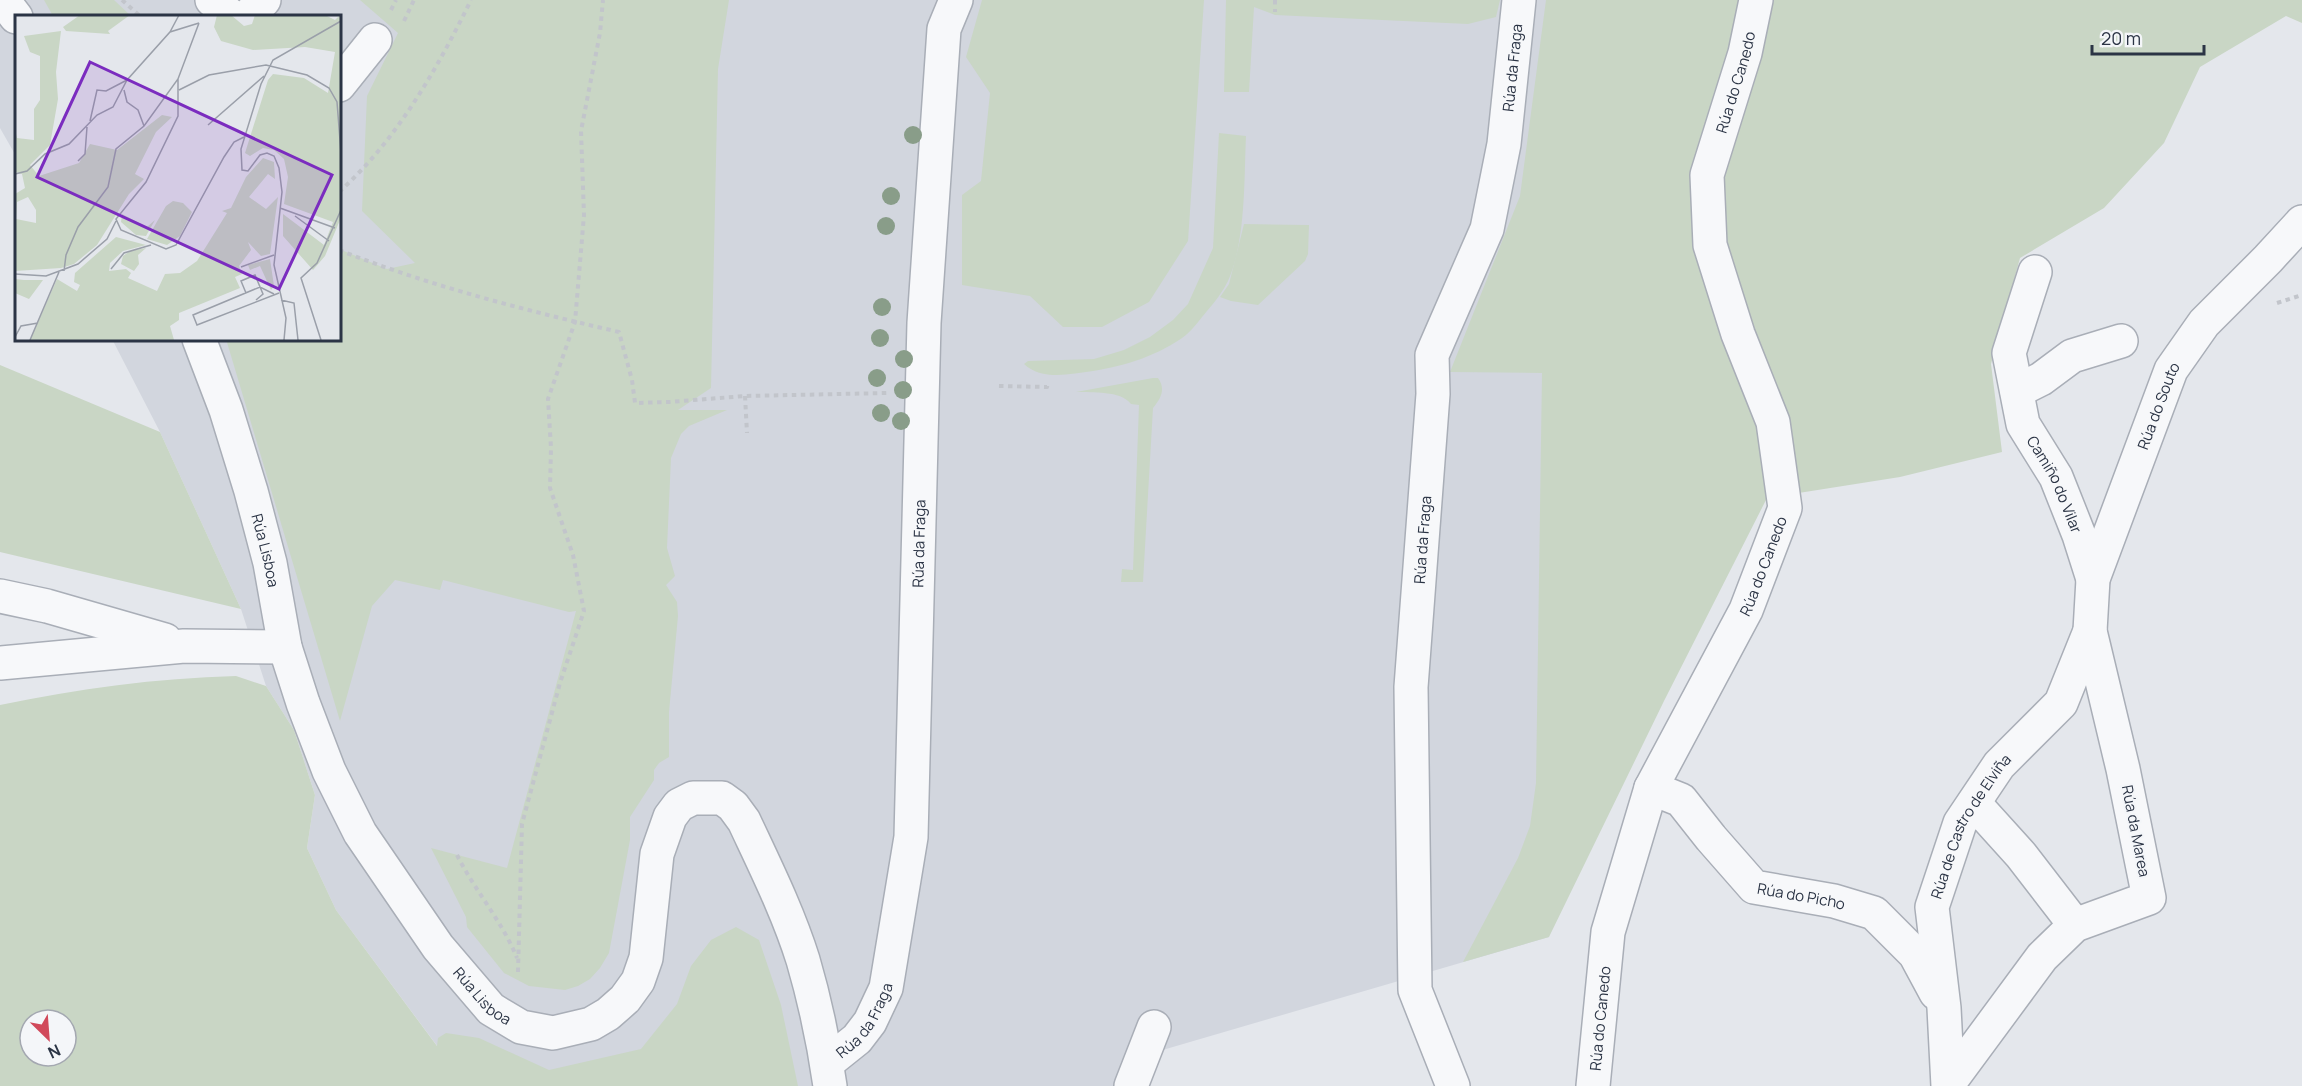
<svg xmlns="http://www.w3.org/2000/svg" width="2302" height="1086" viewBox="0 0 2302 1086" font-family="Manrope,sans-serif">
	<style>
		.built { fill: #d2d6de }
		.green { fill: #c9d6c5; fill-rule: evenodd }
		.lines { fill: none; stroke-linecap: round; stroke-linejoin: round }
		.minor-casing { stroke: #a9aeb7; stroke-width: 36 }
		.path { stroke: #c2c5cb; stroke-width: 4; stroke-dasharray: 4.5 4.5; stroke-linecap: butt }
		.minor { stroke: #f7f8fa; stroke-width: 33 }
		.tree { fill: #899d89 }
		.labels { text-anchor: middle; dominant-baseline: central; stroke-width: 4.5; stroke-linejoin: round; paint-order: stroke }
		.street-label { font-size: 15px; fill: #2b3445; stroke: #f4f6f9 }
		.inset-road { fill: none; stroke: #9a9fa9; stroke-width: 1.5 }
		.view { fill: #7b2cbf; fill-opacity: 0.15; stroke: #7b2cbf; stroke-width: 3 }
		.inset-edge { fill: none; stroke: #2b3445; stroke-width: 3 }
	</style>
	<rect width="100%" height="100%" fill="#e4e7ec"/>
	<!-- built -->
	<path class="built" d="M0 0H1648L1549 937 1125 1061 1114 1086H477L438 1047 336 910 307 848 315 795 294 730 266 686 241 609 160 432 112 339H339V16H16V156L0 128Z"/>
	<!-- green -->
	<g class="green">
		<path d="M44 0H114L131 16H53Z"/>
		<path d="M360 0H729L718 69 711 388 678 410H727L689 426 681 434 671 458 667 548 675 576 666 585 677 602 678 616 669 712V757L659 763 654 770V780L630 817V840L609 953 600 968 590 979 578 986 565 990 529 986 504 973 467 927 466 917 431 848 507 868 576 611 569 612 443 580 440 590 395 580 372 606 340 721 226 339H339V249L387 269 415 263 362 211 367 96 398 33Z"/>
		<path d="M982 0H1204L1188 241 1149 302 1102 327H1063L1030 296 962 285V195L981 181 990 93 966 57Z"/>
		<path d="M1226 0H1500L1496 17 1468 24 1275 15 1254 7 1249 92H1224Z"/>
		<path d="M1546 0H2302V23L2286 16 2200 67 2164 143 2104 208 2020 258 1991 364 2002 452 1900 477 1767 498 1664 701 1549 937 1463 962 1518 858 1530 826 1536 783 1542 373 1450 372 1520 196Z"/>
		<path d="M1219 133 1246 136C1244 179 1246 241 1228 281 1223 291 1215 302 1207 311 1200 319 1194 328 1186 335 1160 355 1125 366 1093 371 1070 374 1042 381 1024 364L1028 361 1094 359 1124 350 1150 337 1173 320 1188 304 1213 248Z"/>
		<path d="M1244 224 1309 225 1308 254 1305 261 1258 305 1231 301 1220 297 1229 284Z"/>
		<path d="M0 365 160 432 241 609 0 552Z"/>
		<path d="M1153 378H1158C1166 389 1161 398 1153 408L1143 582H1121L1122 569 1133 570 1139 405 1131 404C1120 390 1093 393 1076 392Z"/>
		<path d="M236 676 266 686 294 730 315 795 307 848 336 910 437 1046 438 1038 446 1033 479 1038 549 1070 641 1049 677 1004 691 966 711 940 736 927 759 940 781 1005 798 1086H0V705C78 689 156 678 236 676ZM30 1020H66V1056H30Z"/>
	</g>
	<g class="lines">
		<defs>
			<g id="minor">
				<path d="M3 0 16 17"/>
				<path d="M212 0 231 16"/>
				<path d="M248 16 264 0"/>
				<path d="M339 85 375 40"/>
				<path id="s1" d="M2035 272 2009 353 2023 424 2056 477 2079 535 2093 579"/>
				<path id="s2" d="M199 339 226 410 251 491 270 563 285 647 303 703 329 771 360 833 438 947 491 1009 521 1027 553 1033 591 1024 608 1014 625 999 638 981 646 958 657 854 670 817 679 805 693 798H722L733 806 744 821C765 866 788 912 803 960 815 1001 824 1044 830 1086"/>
				<path d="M2017 391 2041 379 2072 356 2121 341"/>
				<path d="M0 596 47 606 165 640"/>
				<path d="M0 663 184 646 285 647"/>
				<path id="s3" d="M1651 788 1681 800 1711 838 1754 887 1834 901 1874 913 1915 954 1936 993"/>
				<path d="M1974 803 2021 855 2075 925"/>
				<path id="s4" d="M827 1063 857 1039 870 1022 886 988 911 837 924 323 944 29 956 0"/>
				<path id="s5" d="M1949 1083 2042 957 2075 925 2149 898 2123 769 2090 631 2093 579 2171 370 2204 323 2268 259 2302 222"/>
				<path d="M1131 1086 1154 1027"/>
				<path id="s6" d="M1453 1086 1415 990 1411 687 1433 394 1432 355 1487 229 1504 144 1519 0"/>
				<path id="s7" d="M1593 1086 1608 932 1651 788 1746 610 1785 508 1773 422 1738 334 1710 245 1707 175 1745 53 1756 0"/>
				<path id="s8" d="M1948 1086 1944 1008 1932 907 1960 823 1999 765 2061 703 2090 631"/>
			</g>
		</defs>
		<!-- minor casing -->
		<use href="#minor" class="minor-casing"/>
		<!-- path -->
		<g class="path">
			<path d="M122 0 140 16"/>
			<path d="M1275 0V12"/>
			<path d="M391 10 396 0"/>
			<path d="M404 21 414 0"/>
			<path d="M339 192C397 140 437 69 471 0"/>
			<path d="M339 250C430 286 524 310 619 332L632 380 635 403 669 402 745 396 887 393"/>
			<path d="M2277 303 2302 295"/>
			<path d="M999 386 1047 387 1048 382"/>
			<path d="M745 396 747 433"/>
			<path d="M457 855C475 891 502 921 517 958"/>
			<path d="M518 972 522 824 560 683 584 611 573 555 550 488 551 448 548 399 575 322 584 215 581 131 600 33 603 0"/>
		</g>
		<!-- minor -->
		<use href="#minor" class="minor"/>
	</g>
	<!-- trees -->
	<g class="tree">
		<circle cx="913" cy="135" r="9"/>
		<circle cx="891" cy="196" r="9"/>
		<circle cx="886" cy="226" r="9"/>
		<circle cx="882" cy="307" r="9"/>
		<circle cx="880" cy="338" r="9"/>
		<circle cx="904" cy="359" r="9"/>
		<circle cx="877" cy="378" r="9"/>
		<circle cx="903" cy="390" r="9"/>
		<circle cx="881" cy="413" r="9"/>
		<circle cx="901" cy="421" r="9"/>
	</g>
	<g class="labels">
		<!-- street labels -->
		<g class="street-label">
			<text stroke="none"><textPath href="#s6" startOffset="1040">Rúa da Fraga</textPath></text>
			<text stroke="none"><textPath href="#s7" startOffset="1058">Rúa do Canedo</textPath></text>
			<text stroke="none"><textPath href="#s5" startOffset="792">Rúa do Souto</textPath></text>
			<text stroke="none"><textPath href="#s1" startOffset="226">Camiño do Vilar</textPath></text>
			<text stroke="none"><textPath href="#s6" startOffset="554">Rúa da Fraga</textPath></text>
			<text stroke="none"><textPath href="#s4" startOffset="544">Rúa da Fraga</textPath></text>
			<text stroke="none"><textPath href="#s2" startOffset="222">Rúa Lisboa</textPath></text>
			<text stroke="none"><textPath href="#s7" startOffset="554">Rúa do Canedo</textPath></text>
			<text stroke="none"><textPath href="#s8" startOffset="270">Rúa de Castro de Elviña</textPath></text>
			<text transform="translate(2136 831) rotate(79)">Rúa da Marea</text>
			<text stroke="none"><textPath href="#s3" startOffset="194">Rúa do Picho</textPath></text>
			<text stroke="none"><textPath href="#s2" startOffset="726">Rúa Lisboa</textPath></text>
			<text stroke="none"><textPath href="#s4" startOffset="58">Rúa da Fraga</textPath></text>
			<text stroke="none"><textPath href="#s7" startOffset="68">Rúa do Canedo</textPath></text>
		</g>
	</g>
	<!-- overview -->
	<g transform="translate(15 15)">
		<rect width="326" height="326" fill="#e4e7ec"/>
		<path d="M65 0H115L93 16 95 19 51 16 48 12ZM202 0H216L229 11 237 9 240 0 312 1 320 5 325 0V205L310 241 298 255 268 221V199L309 230 318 207 269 189 273 162 269 144 259 135 248 133 235 141 230 138 253 65 258 59 289 63 313 78 320 37 290 32 238 35 206 26 199 12ZM46 16 41 57 43 84 35 130 15 150 24 161 64 148 75 129 102 135 147 100 157 102 141 117 120 159 129 164 114 179 82 230 59 249 46 253 0 256V179L10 173 7 159 0 157V115L2 123 19 125V94L25 85V41L15 37 9 21ZM13 182 21 195V208L1 204 2 187ZM248 143 259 147 260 164 253 159 234 182 251 194 263 182 255 239 246 241 233 227 236 235 224 251 227 259 220 262 225 273 164 298V305L155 311 159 325H15L42 264 62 276 65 270 59 267 60 258 101 222 131 230 108 236 95 248 94 256 111 254 116 258 113 263 142 276 150 259 165 258 182 246 212 198 207 196 216 193 231 162ZM158 186 168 188 177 197 165 221 152 230 132 224 151 191ZM107 199 132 212 140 205 131 221 121 220 106 207ZM131 233 123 240 124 249 119 256 106 249 108 241 115 236ZM255 244 259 271 256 275 245 251 235 255 233 250ZM0 264 9 265H28L14 284 0 278Z" fill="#c9d6c5" fill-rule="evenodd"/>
		<path class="inset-road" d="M155 17 164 0M163 64V101L131 167 101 204 106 215 151 234 161 230 209 142 219 127 229 122M109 75 112 87 123 95 129 111M164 75 194 60 251 50 292 60 314 73 322 87 326 138M75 106 82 75 91 76 112 65M193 110 249 61M63 146 70 139 72 112M0 159 12 156 30 139 54 129 82 100 98 92 112 65 155 17 184 8M265 193 320 213M280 201 314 226M226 252 259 240M96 254 109 238 136 230M49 256 51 240 63 212 93 172 101 134 129 111 163 64 184 8M0 259 31 261 63 249 92 224 101 206M231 278 226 266 240 260 248 279 241 285M259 279 245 272 178 300 182 310 264 278M266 285 279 288 283 325M0 322 6 311 23 308M15 325 44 257M269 325 271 303 259 250 267 177 264 153 259 141 252 138 245 140 233 156 227 155 226 134 246 69 258 45 326 6M306 325 286 263 302 248 326 195"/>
		<path class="view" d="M75 47 317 160 264 274 22 162Z"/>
		<rect width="326" height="326" class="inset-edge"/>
	</g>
	<!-- north arrow -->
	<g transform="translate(48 1038) rotate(155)"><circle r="28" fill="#f4f6f9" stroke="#a4a8b1" stroke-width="1.5"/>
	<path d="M0-4.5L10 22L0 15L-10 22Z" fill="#d1495b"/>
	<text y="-9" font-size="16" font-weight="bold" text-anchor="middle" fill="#2b3445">N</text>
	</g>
	<!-- scale -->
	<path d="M2092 45v9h112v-9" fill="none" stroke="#2b3445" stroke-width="3"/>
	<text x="2101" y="45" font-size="18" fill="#2b3445" stroke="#f4f6f9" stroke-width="4.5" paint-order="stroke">20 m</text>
</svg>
